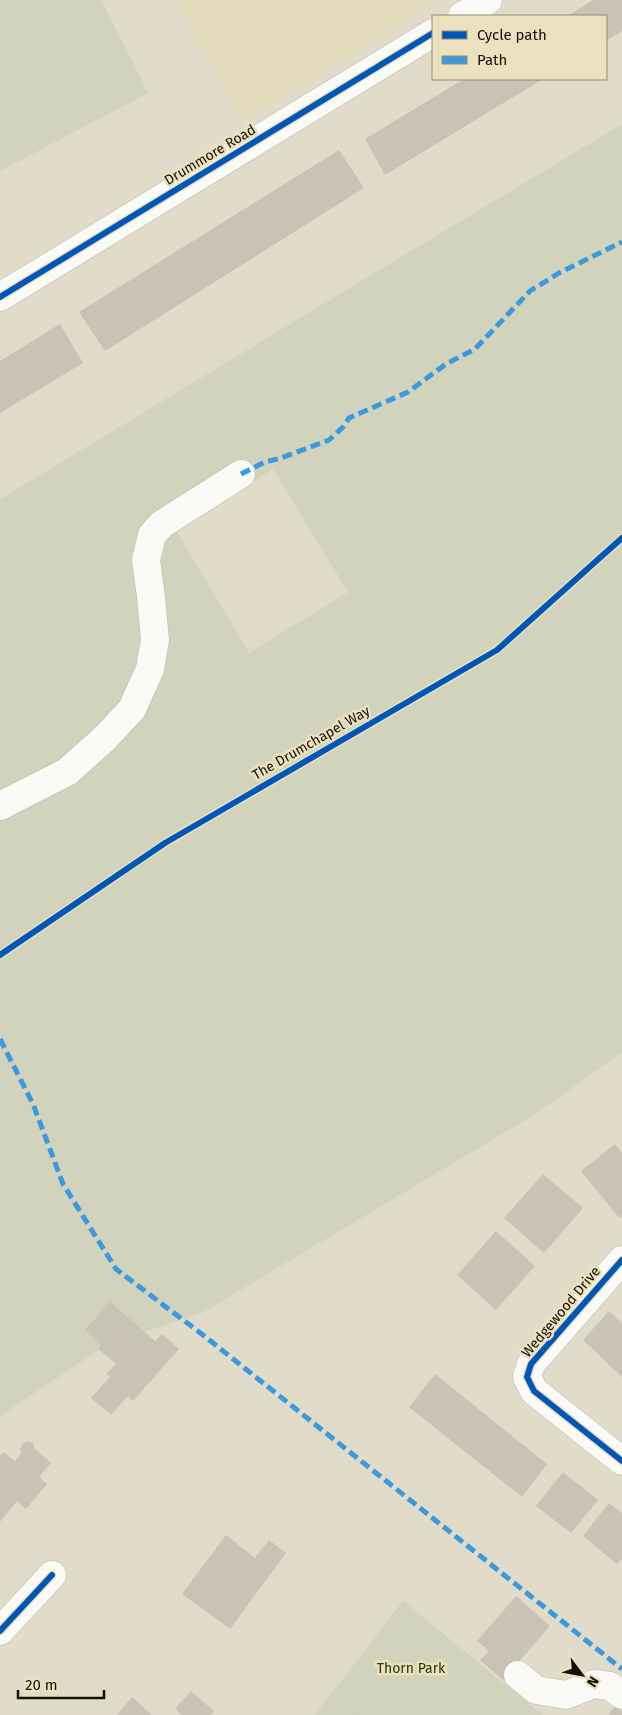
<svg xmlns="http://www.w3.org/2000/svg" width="622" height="1715" viewBox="0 0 622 1715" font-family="'Fira Sans',sans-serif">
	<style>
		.built { fill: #e3dabb }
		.green { fill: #d1d3bd; fill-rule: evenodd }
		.building { fill: #c8c3b4 }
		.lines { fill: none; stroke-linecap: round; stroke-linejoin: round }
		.minor-casing { stroke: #bcb8a9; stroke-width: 29 }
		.path { stroke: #cdccc6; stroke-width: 3; stroke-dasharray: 1 4; stroke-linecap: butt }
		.minor { stroke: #fafaf7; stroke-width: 28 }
		.quiet { stroke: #3b9add; stroke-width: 5; stroke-dasharray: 10 5; stroke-linecap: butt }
		.cycleway-casing { stroke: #ebe1bf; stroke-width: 9 }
		.cycleway { stroke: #0057b8; stroke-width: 6 }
		.labels { text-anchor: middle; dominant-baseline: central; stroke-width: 5; stroke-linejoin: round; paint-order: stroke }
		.street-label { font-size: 14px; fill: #141005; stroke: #ebe1bf }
		.park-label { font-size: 14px; fill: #293700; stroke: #ebe1bf }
	</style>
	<rect width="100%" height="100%" fill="#e1dbc9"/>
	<!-- built -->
	<path class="built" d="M176 0H440L241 123Z"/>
	<!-- green -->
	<g class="green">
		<path d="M0 0H101L148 93 0 171Z"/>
		<path d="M622 124V1052L537 1113 202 1313 109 1343 0 1416V499ZM273 469 348 592 249 653 175 529Z"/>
		<path d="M403 1601 543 1715H315Z"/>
	</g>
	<!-- building -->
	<g class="building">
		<path d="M593 0H622V31L606 41V16H567Z"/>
		<path d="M464 79H543L385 175 365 139Z"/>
		<path d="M339 150 364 188 105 351 79 312Z"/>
		<path d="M60 324 83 363 0 413V361Z"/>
		<path d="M615 1144 622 1153V1215L619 1218 581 1171Z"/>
		<path d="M543 1174 583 1208 544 1253 504 1218Z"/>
		<path d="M496 1231 535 1266 496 1310 457 1275Z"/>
		<path d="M110 1302 155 1341 162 1334 179 1349 133 1401 128 1396 111 1415 91 1398 110 1377 106 1374 116 1364 98 1349 101 1345 85 1330Z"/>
		<path d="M609 1311 622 1323V1377L583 1340Z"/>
		<path d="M435 1374 547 1464 522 1497 409 1407Z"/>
		<path d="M27 1441 33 1443 35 1449 51 1463 39 1477 47 1484 26 1509 17 1501 0 1522V1456L3 1452 15 1461 22 1452 20 1450 22 1444Z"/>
		<path d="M563 1472 598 1500 571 1533 536 1506Z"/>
		<path d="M609 1503 622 1513V1559L617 1564 583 1536Z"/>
		<path d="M226 1535 255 1558 269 1540 286 1553 230 1629 182 1594Z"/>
		<path d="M516 1596 550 1626 503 1680 480 1660 489 1651 477 1641Z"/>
		<path d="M191 1691 214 1711 210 1715H182L175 1709Z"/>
		<path d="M132 1697 152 1715H117Z"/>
		<path d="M615 1706 622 1712V1715H608Z"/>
	</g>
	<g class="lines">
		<defs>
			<g id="minor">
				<path d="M462 16 488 0"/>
				<path d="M0 297 433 33"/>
				<path d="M0 806 67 772 105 738 132 709 150 669 155 640 151 597 146 560 152 535 162 524 241 474"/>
				<path d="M622 1260 531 1364 527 1377 534 1391 622 1461"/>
				<path d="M0 1631 52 1575"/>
				<path d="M518 1675 536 1690 566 1695 594 1684 610 1686 622 1695"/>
			</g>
		</defs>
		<!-- minor casing -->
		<use href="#minor" class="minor-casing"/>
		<!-- path -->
		<path class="path" d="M357 1715 400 1661 424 1649 481 1677 491 1686"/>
		<!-- minor -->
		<use href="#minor" class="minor"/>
		<!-- quiet -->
		<g class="quiet">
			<path d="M241 474 265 462 281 458 329 440 343 427 349 418 408 392 446 364 475 349 530 291 559 273 622 242"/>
			<path d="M0 1039 33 1104 63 1184 116 1269 203 1335 622 1669"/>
		</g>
		<defs>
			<g id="cycleway">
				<path d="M0 297 433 33"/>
				<path d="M0 955 165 843 497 650 622 538"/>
				<path d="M622 1260 531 1364 527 1377 534 1391 622 1461"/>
				<path d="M0 1631 52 1575"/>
			</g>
		</defs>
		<!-- cycleway casing -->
		<use href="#cycleway" class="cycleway-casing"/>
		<!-- cycleway -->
		<use href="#cycleway" class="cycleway"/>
	</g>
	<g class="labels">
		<!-- street labels -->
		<g class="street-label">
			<text transform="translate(210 155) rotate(-31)">Drummore Road</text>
			<text transform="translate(311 743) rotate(-30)">The Drumchapel Way</text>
			<text transform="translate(561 1312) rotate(-50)">Wedgewood Drive</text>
		</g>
		<!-- park labels -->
		<g class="park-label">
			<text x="411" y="1668">Thorn Park</text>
		</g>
	</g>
	<!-- legend -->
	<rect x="432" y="15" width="175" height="65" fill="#ebe1bf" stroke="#958d75"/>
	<rect x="442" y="31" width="25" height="8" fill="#0057b8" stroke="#958d75"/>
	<text x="477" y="40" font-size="15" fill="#141005">Cycle path</text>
	<rect x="442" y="56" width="25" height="8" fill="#3b9add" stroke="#958d75"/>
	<text x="477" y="65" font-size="15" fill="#141005">Path</text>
	<!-- north arrow -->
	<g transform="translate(582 1675) rotate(122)" stroke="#ebe1bf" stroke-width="4" paint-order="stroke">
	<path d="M0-4L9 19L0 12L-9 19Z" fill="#141005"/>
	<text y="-8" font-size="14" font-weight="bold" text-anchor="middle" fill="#141005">N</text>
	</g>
	<!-- scale -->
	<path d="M18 1690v8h86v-8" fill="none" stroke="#141005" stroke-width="2.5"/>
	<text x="25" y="1690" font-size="15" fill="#141005" stroke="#ebe1bf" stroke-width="4" paint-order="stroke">20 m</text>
</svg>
